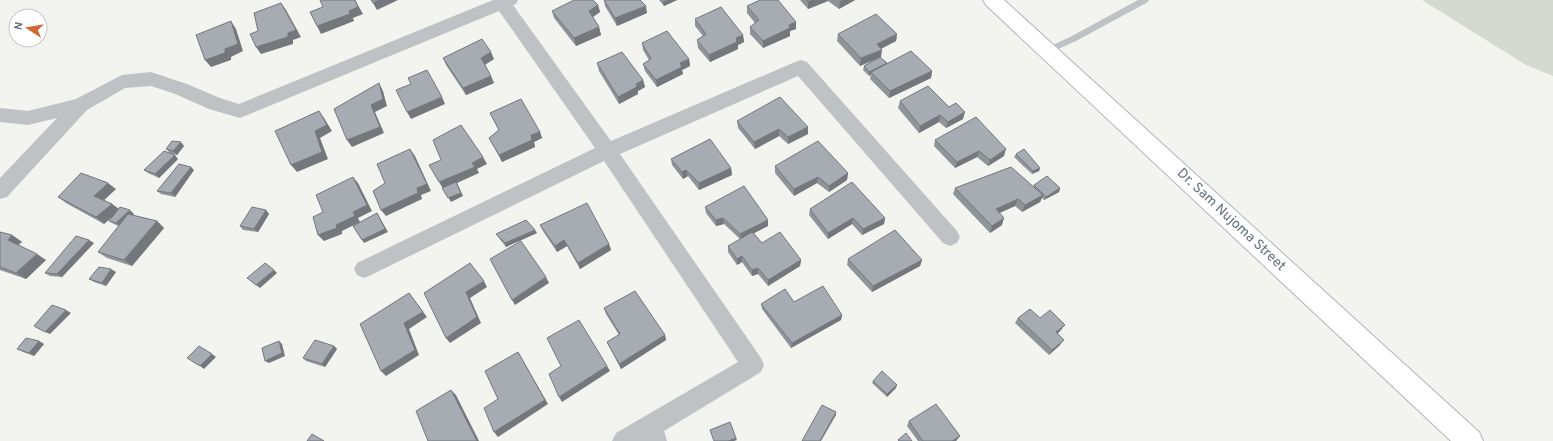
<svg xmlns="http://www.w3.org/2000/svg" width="1553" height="441" viewBox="0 0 1553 441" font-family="Overpass,sans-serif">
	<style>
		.green { fill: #d4dad1 }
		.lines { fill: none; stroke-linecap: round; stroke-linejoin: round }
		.secondary-casing { stroke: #b2b6ba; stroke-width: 2 }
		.lane { fill: #bfc2c5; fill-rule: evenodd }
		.street { fill: #bfc2c5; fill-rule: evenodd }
		.secondary { fill: #fff; fill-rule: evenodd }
		.wall { fill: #8f9499 }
		.shaded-wall { fill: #74787d }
		.building { fill: #a6acb2; stroke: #74787d }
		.labels { text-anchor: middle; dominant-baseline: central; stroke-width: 4; stroke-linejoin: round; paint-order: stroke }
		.street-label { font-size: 14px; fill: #65717e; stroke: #fff }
	</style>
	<rect width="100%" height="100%" fill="#f3f4f0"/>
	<!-- green -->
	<path class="green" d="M1422 0H1553V76L1526 65Z"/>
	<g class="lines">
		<defs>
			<path id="secondary" d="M983 0H1004L1479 432 1483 441H1451L986 5Z"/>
		</defs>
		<!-- secondary casing -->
		<use href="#secondary" class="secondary-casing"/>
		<!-- lane -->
		<path class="lane" d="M1138 0H1149L1148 2 1076 41 1047 54 1043 51 1044 49 1070 37Z"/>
		<!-- street -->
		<path class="street" d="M493 0H518L516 4 513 5 611 141 795 62 801 60 807 62 957 231 960 237 957 243 950 246 943 243 798 76 620 154 761 358 764 365 761 372 664 431 667 441H612L616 433 738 362 604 161 371 275 364 278 357 275 354 269 357 263 595 148 499 11 240 118 209 109 175 94 151 86 125 88 87 110 7 197 0 199V178L57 118 28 125 0 122V108L28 111 76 99 122 75 151 72 187 84 220 98 239 104Z"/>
		<!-- secondary -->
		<use href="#secondary" class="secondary"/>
	</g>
	<!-- wall -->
	<g class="wall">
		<path d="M604 0H640L647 13 617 26 605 6Z"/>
		<path d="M659 0H677L664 6Z"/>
		<path d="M800 0H855L839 9 828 1 808 9Z"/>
		<path d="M598 5 600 12 593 17 599 27 601 35 576 46 554 18 552 11Z"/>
		<path d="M747 6 796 29 790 31V36L763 48 750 34V27L755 23 747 13Z"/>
		<path d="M695 19 743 35 744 42 738 45V49L710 62 698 48 697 40 703 36 695 26Z"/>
		<path d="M838 34H897L896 41 881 49 880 57 887 64 932 71 931 78 889 98 870 79 871 74 869 76 863 70 864 66 877 58 860 66 837 41Z"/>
		<path d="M642 43 689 59 690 66 682 70 683 74 657 87 645 71 643 64 649 60 643 50Z"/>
		<path d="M443 58 494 59 485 65 494 83 466 95 446 65Z"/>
		<path d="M597 63 643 80 645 87 638 91V94L619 104 599 71Z"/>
		<path d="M900 101 949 107 963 119 946 128 939 122 919 133 898 108Z"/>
		<path d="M490 113 540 132 542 138 534 142 535 147 502 162 489 138 499 130Z"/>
		<path d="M737 121 808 127V134L788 144 779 136 755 149 738 128Z"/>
		<path d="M935 140 1004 156 988 166 977 157 955 168 934 146Z"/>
		<path d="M184 146 177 155 170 153 166 149Z"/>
		<path d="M1016 154 1040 168 1039 171 1032 174 1014 157Z"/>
		<path d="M178 159 159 178 148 173 144 170Z"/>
		<path d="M671 159 731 168 732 175 699 190 688 176 683 179 672 165Z"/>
		<path d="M775 166 848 173 847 180 829 192 817 183 794 196 775 173Z"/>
		<path d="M194 170 175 197 161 194 157 191Z"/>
		<path d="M1034 185 1060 188 1059 192 1044 200 1042 198 1040 202 1022 212 1015 206 999 213 1002 225 990 233 953 194 955 188 1033 187Z"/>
		<path d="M116 189 104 200 112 204 119 209 134 214 132 215 157 221 164 228 132 266 107 258 98 252 119 226 114 224 109 221 113 216 104 224 66 203 58 197Z"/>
		<path d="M705 207 768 220V226L754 233 762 243 801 260 800 266 768 286 758 274 752 276 742 262 737 265 728 252V246L740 239 724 224 716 226 706 213Z"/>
		<path d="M810 209 885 218 884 224 862 235 852 224 828 239 809 215Z"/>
		<path d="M266 210 269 214 258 232 243 230 240 226Z"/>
		<path d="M540 225 609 244 611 250 580 269 567 246 557 252 543 231Z"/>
		<path d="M0 232 12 235 22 242 18 245 46 260 26 279 0 270Z"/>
		<path d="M537 233 506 247 498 237 496 234Z"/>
		<path d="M94 243 62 277 50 276 45 273Z"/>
		<path d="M848 259 922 260 920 266 872 292 847 265Z"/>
		<path d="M116 272 106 286 94 282 89 279Z"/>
		<path d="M794 302 842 315 841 320 791 348 762 309 761 304Z"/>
		<path d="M604 308 665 335 666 340 621 369 607 342 619 335 606 314Z"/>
		<path d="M1018 318H1040L1061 330 1057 334 1060 345 1049 355 1015 323Z"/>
		<path d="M39 341 44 344 34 356 23 352 17 349Z"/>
		<path d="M334 346 337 349 325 367 306 361 303 358Z"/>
		<path d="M873 381 896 388 887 397 872 383Z"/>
		<path d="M909 421 960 436 956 441H918L907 426Z"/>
	</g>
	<!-- shaded-wall -->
	<g class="shaded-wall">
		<path d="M355 0 363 14 353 18 354 21 321 34 317 26 349 11Z"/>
		<path d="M379 0H398L377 10 373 3Z"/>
		<path d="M667 0H677L664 6 663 2Z"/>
		<path d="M813 0H828V1L808 9V2Z"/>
		<path d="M842 0H855L839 9 840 1Z"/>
		<path d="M281 3 286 10 301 37 293 40V44L261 54 256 47Z"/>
		<path d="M598 5 600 12 591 18 589 11Z"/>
		<path d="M646 6 647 13 617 26 615 18Z"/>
		<path d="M231 21 236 29 243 51 231 57V60L211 67 205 60 225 49Z"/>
		<path d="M796 22V29L790 31V36L763 48V41L789 25Z"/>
		<path d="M599 27 601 35 576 46 574 38Z"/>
		<path d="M897 34 896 41 876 51 877 44Z"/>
		<path d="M743 35 744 42 738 45V49L710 62 709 55 736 38Z"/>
		<path d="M882 50 881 57 860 66 861 58Z"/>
		<path d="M491 52 494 59 484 65 481 58Z"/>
		<path d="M689 59 690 66 682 70 683 74 657 87 656 80 680 63Z"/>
		<path d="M887 63 886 67 871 72V74L869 76V72Z"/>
		<path d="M932 71 931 78 889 98 890 91Z"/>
		<path d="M491 76 494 83 466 95 463 88Z"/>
		<path d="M643 80 645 87 638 91V94L619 104 618 97Z"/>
		<path d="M379 83 383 91 387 106 375 112 384 133 352 147 347 140 371 105Z"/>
		<path d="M442 97 445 104 411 119 407 112Z"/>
		<path d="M319 111 324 118 332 131 320 138 328 159 297 172 291 165 315 131Z"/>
		<path d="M965 112 963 119 946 128 948 122Z"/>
		<path d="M940 115 939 122 919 133 920 126Z"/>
		<path d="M808 127V134L788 144V137Z"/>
		<path d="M779 129V136L755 149 754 142Z"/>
		<path d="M540 132 542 138 534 142 535 147 502 162 499 155 531 135Z"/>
		<path d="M181 142 184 146 177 155 173 151Z"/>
		<path d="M410 149 415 156 431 191 421 195 422 199 386 216 381 210 417 188Z"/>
		<path d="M1006 149 1004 156 988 166 990 160Z"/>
		<path d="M979 151 977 157 955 168 957 162Z"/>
		<path d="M175 155 178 159 159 178 155 174Z"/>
		<path d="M483 157 487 164 477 169 479 173 457 183 463 196 451 202 439 182Z"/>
		<path d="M191 167 194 170 175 197 171 193Z"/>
		<path d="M731 168 732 175 699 190V183Z"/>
		<path d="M1040 168 1039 171 1032 174 1033 171Z"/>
		<path d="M686 170 688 176 683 179 682 172Z"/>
		<path d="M848 173 847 180 829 192V186Z"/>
		<path d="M353 177 358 183 372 211 358 218 360 222 342 231V234L324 241 318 235 336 225 353 212Z"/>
		<path d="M818 177 817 183 794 196V189Z"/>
		<path d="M108 183 116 189 102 202 94 196Z"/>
		<path d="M1060 188 1059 192 1044 200 1046 197Z"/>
		<path d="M1043 195 1040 202 1022 212 1025 205Z"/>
		<path d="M1018 199 1015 206 993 216 996 209Z"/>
		<path d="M112 204 120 210 104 224 96 217Z"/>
		<path d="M130 210 134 214 120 227 116 223Z"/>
		<path d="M266 210 269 214 258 232 254 229Z"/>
		<path d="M377 213 388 232 364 243 362 240Z"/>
		<path d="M723 218 724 224 716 226V220Z"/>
		<path d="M853 218 852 224 828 239V233Z"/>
		<path d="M885 218 884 224 862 235 863 229Z"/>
		<path d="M1004 218 1002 225 990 233 992 226Z"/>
		<path d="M768 220V226L741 240 740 234Z"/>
		<path d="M157 221 164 228 132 266 124 260Z"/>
		<path d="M535 230 537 233 506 247 505 243Z"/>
		<path d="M12 235 22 242 17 246 8 240Z"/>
		<path d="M89 240 94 243 62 277 57 274Z"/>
		<path d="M564 240 567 246 557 252 555 246Z"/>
		<path d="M609 244 611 250 580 269 578 263Z"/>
		<path d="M37 254 46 260 26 279 16 273Z"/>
		<path d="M742 256V262L737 265V259Z"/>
		<path d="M801 260 800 266 768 286V280Z"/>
		<path d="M922 260 920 266 872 292 873 286Z"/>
		<path d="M758 268V274L752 276V270Z"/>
		<path d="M111 269 116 272 106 286 102 283Z"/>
		<path d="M274 270 277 273 260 288 256 285Z"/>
		<path d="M546 277 549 283 515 305 512 300Z"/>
		<path d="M484 281 487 287 470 298 481 323 450 343 446 338 466 292Z"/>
		<path d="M409 293 427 317 409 329 419 355 386 376 381 371Z"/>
		<path d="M66 310 71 313 50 334 45 332Z"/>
		<path d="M842 315 841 320 791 348 792 343Z"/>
		<path d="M1065 325 1061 330 1053 338 1056 332Z"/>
		<path d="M665 335 666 340 621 369 619 364Z"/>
		<path d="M1064 340 1060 345 1049 355 1052 350Z"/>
		<path d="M39 341 44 344 34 356 29 353Z"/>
		<path d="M279 341 282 344 285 356 269 363 265 361Z"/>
		<path d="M334 346 337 349 325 367 322 364Z"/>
		<path d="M518 352 548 404 498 437 494 432Z"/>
		<path d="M212 354 216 357 204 369 200 366Z"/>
		<path d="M607 366 610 371 562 402 559 397Z"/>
		<path d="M897 385 896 388 887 397V394Z"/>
		<path d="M451 390 456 395 479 441H477Z"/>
		<path d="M836 412V415L821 441H820Z"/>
		<path d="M960 436 956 441H952Z"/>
		<path d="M736 438 737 440 734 441H728Z"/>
	</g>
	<!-- building -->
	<g class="building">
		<path d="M320 0H355L358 7 349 11 350 14 317 26 310 12 323 7Z"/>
		<path d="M371 0H379L373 3Z"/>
		<path d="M574 0H593L598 5 589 11 599 27 574 38 552 11Z"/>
		<path d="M604 0H640L646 6 615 18Z"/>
		<path d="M760 0H778L796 22 789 25 790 28 763 41 750 27 759 20 747 6Z"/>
		<path d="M807 0H813L808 2Z"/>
		<path d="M281 3 296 30 288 33V37L256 47 250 34 258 31 254 13Z"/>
		<path d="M721 7 743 35 736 38 737 42 709 55 697 40 706 34 695 19Z"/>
		<path d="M876 14 897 34 877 44 882 50 861 58 838 34Z"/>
		<path d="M231 21 238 44 225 49V53L205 60 196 35Z"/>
		<path d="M667 31 689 59 680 63 682 67 656 80 643 64 651 59 642 43Z"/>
		<path d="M482 39 491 52 481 58 491 76 463 88 443 58Z"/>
		<path d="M911 51 932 71 890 91 871 72Z"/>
		<path d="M622 52 643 80 636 84 637 87 618 97 597 63Z"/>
		<path d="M880 57 887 63 869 72 864 66Z"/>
		<path d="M427 70 442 97 407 112 396 90 411 84 408 78Z"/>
		<path d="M379 83 383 99 371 105 380 127 347 140 334 109Z"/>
		<path d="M928 86 949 107 956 103 965 112 948 122 940 115 920 126 900 101Z"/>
		<path d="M780 97 808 127 788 137 779 129 754 142 737 121Z"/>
		<path d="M521 99 540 132 531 135 532 140 499 155 489 138 499 130 490 113Z"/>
		<path d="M319 111 327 125 315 131 322 152 291 165 275 131Z"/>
		<path d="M976 117 1006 149 990 160 979 151 957 162 935 140Z"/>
		<path d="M461 125 483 157 472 163 475 167 439 182 429 165 441 160 433 140Z"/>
		<path d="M710 139 731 168 699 183 686 170 682 172 671 159Z"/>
		<path d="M172 141 181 142 173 151 166 149Z"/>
		<path d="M818 141 848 173 829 186 818 177 794 189 775 166Z"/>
		<path d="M410 149 427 184 417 188 418 193 381 210 373 191 385 183 377 164Z"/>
		<path d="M1024 149 1040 168 1033 171 1016 154Z"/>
		<path d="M164 151 175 155 155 174 144 170Z"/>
		<path d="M179 164 191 167 171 193 157 191Z"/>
		<path d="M1011 167 1043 195 1025 205 1018 199 996 209 1004 218 992 226 955 188Z"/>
		<path d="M81 173 108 183 94 196 112 204 96 217 58 197Z"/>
		<path d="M1047 176 1060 188 1046 197 1034 185Z"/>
		<path d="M353 177 367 205 353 212 355 216 336 225 337 228 318 235 313 217 323 212 316 195Z"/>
		<path d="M456 182 461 193 448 198 442 188Z"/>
		<path d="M852 182 885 218 863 229 853 218 828 233 810 209Z"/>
		<path d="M744 186 768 220 740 234 723 218 716 220 705 207Z"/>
		<path d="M587 203 609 244 578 263 564 240 555 246 540 225Z"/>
		<path d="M120 207 130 210 116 223 109 221Z"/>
		<path d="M252 207 266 210 254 229 240 226Z"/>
		<path d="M377 213 385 229 362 240 353 226Z"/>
		<path d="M128 214 157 221 124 260 98 252Z"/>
		<path d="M526 220 535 230 505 243 496 234Z"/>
		<path d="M895 230 922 260 873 286 848 259Z"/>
		<path d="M0 232 12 235 8 240 37 254 16 273 0 267Z"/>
		<path d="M752 232 762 243 780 232 801 260 768 280 758 268 752 270 742 256 737 259 728 246Z"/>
		<path d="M76 236 89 240 57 274 45 273Z"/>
		<path d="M521 241 546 277 512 300 490 259Z"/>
		<path d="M265 263 274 270 256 285 247 278Z"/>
		<path d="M470 263 484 281 466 292 477 317 446 338 424 293Z"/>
		<path d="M99 267 111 269 102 283 89 279Z"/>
		<path d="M823 286 842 315 792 343 761 304 785 289 794 302Z"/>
		<path d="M635 291 665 335 619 364 607 342 620 334 604 308Z"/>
		<path d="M409 293 423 312 404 323 415 350 381 371 360 324Z"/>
		<path d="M52 305 66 310 45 332 34 326Z"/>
		<path d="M1030 309 1040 318 1050 310 1065 325 1056 332 1064 340 1052 350 1018 318Z"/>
		<path d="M579 320 607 366 559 397 549 374 561 366 547 338Z"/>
		<path d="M26 338 39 341 29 353 17 349Z"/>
		<path d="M315 340 334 346 322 364 303 358Z"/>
		<path d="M279 341 282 353 265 361 262 348Z"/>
		<path d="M199 346 212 354 200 366 187 358Z"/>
		<path d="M518 352 545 400 494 432 484 408 498 399 485 371Z"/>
		<path d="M882 371 897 385 887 394 873 381Z"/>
		<path d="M451 390 477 441H428L416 411Z"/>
		<path d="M936 404 960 436 952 441H923L909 421Z"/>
		<path d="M822 405 836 412 820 441H802Z"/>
		<path d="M730 422 736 438 728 441H714L710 430Z"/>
		<path d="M906 433 912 441H899L898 440Z"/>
		<path d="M312 434 324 441H307Z"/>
	</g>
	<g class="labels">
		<!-- street labels -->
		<g class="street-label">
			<text transform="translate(1231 220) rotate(43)">Dr. Sam Nujoma Street</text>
		</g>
	</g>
	<!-- north arrow -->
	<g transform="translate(28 28) rotate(282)"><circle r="19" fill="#ffffff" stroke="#c1c6cb"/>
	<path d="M0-3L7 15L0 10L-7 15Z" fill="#d16732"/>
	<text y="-6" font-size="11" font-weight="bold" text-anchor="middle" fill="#65717e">N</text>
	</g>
</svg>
